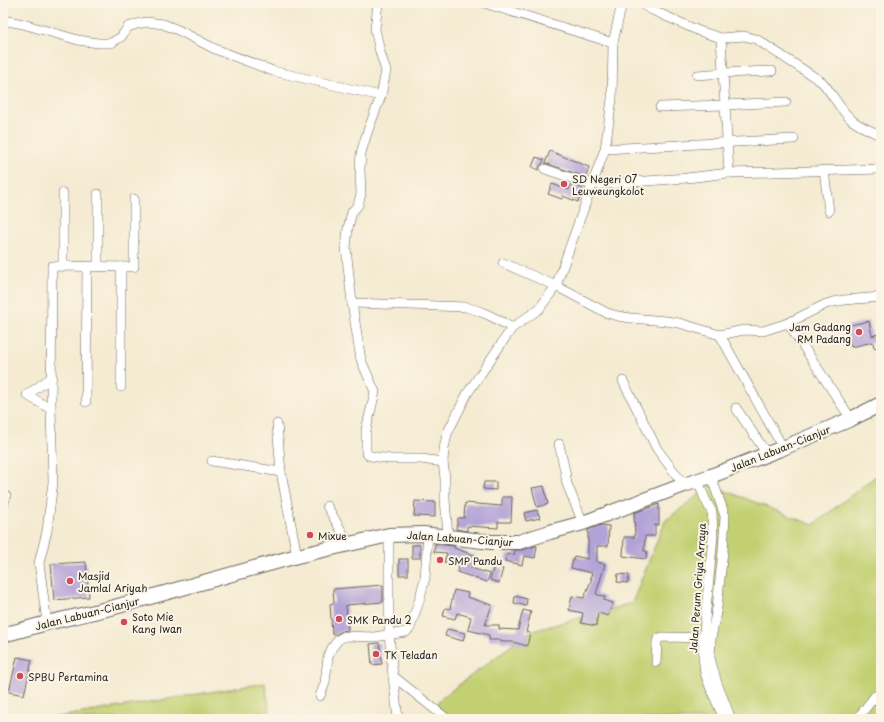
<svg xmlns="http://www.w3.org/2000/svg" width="884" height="722" viewBox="0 0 884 722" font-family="'Playpen Sans',sans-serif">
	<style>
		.green { fill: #c3d072; stroke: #707647 }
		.building { fill: #b2a3d7 }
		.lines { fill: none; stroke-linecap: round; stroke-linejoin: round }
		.minor-casing { stroke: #68645c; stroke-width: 10 }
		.trunk-casing { stroke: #68645c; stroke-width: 16 }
		.minor { stroke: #fff; stroke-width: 9 }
		.trunk { stroke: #fff; stroke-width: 14 }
		.poi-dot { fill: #d1495b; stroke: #fcf5e5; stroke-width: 1.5 }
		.labels { text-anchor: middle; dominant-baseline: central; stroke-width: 4; stroke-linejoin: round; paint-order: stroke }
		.poi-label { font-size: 10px; fill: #1c1c1c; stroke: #fcf5e5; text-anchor: start }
		.street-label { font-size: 10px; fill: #1c1c1c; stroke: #fcf5e5 }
	</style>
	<rect width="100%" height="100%" fill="#fcf5e5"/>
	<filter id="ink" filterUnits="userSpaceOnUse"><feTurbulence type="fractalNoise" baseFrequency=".025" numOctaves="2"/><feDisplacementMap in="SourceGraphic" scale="8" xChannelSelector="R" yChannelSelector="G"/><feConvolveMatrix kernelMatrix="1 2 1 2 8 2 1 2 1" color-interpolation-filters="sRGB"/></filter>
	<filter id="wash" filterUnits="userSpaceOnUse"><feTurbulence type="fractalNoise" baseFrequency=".012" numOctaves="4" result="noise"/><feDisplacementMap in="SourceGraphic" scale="16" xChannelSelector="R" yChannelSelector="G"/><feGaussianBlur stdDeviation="0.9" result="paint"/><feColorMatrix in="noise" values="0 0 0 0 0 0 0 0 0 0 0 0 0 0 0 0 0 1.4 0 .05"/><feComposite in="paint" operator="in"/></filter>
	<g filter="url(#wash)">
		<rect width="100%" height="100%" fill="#f4ebd2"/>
		<!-- green -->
		<g class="green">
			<path d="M881 472V719H433L439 700 529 632 632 603 665 521 711 485 813 525Z"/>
			<path d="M265 683 271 719H46Z"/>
		</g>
		<g id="blocks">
			<!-- building -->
			<g class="building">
				<path d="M550 151 589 167 586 177 545 163Z"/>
				<path d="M536 157 544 160 542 164 539 167V170L532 167Z"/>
				<path d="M552 184 569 190 571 184 581 188 583 189 578 202 563 196 562 199 548 194Z"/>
				<path d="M869 321 872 336 881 333V346L874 348 873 342 851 347 846 326Z"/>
				<path d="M484 482H496V490L483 489Z"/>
				<path d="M544 486 548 504 537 507 532 488Z"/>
				<path d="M502 497H512L511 522H498V528L467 526V531L456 529 458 518H464L465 503 502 506Z"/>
				<path d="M415 501 435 502V517L414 516Z"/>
				<path d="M659 504V525H655V536H645L644 551H647L646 559 623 556 624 537H635L634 513Z"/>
				<path d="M537 510 540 518 526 521 524 513Z"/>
				<path d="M601 525 609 526 608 546H597V562L605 564 596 594 605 597 604 600 613 603 608 616 598 613 596 626 581 623 583 613 569 610 572 596 584 598 592 578H590L592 573 571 568 574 556 588 559V530Z"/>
				<path d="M435 544 454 546V548L476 556 471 568 490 574 487 582 457 572 459 566 444 562 447 553 434 552Z"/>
				<rect x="412" y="545" width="8" height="13"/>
				<path d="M536 546H537L535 558 524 556 522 565 505 561 507 554 514 555 515 550H522Z"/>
				<rect x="399" y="559" width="9" height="16"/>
				<path d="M86 562 89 597 54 600 51 564Z"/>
				<path d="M494 566 503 569 499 583 490 580Z"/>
				<path d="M618 574 629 575 628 583 617 582Z"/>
				<path d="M383 585V602L346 605 348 630 342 631 337 634H332L330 604 334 603 333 589Z"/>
				<path d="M454 590 468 593 467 597 492 605 485 625H499V629L518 630 523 610 531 612 526 632 530 633 527 646 513 642H501V640H489V635L468 630 471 617 457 613 455 619 443 616 445 608 450 609Z"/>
				<path d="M515 596 527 599 526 606 514 603Z"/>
				<path d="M447 629 465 633 463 641 445 636Z"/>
				<path d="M379 643 382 664 372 665 370 644Z"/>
				<path d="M17 657 32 660 24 695 9 692Z"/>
			</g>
		</g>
	</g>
	<g filter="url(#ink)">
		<use href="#blocks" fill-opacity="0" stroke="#68645c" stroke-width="1"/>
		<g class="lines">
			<defs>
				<g id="minor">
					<path d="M378 3 375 29 380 52 386 71 381 96 367 133 361 153 360 169 361 194 358 205 352 212 348 228 346 248 352 303 361 360 375 392 366 430V452L368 455 371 456 390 459H421L443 462"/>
					<path d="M484 3 613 43 622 3"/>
					<path d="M640 3 652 10 699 31 721 38 744 36 756 39 822 82C833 94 841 112 853 121 861 127 872 131 881 136"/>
					<path d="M3 20 23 24 78 40 98 43H111L121 37 128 27 137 24 147 22 163 24 178 30 215 49 273 71 381 96"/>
					<path d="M721 38 729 173"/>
					<path d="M697 75 723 73 772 71"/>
					<path d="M660 107 725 105 786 102"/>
					<path d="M605 149 794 139"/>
					<path d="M545 169 592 185 687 178 729 173 774 172 881 169"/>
					<path d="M824 170 829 211"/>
					<path d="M503 263 556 286 607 313 618 316 630 318 666 321 679 323 720 335 744 330 763 331 788 323 826 304 834 302 844 300 881 297"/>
					<path d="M63 266V193"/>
					<path d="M98 266V194"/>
					<path d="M352 303 466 307C483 311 497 319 512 328"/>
					<path d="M788 323 851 419"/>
					<path d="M720 335 783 448"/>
					<path d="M623 381 657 449 684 485"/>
					<path d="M121 387V267"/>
					<path d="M86 402 87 266"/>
					<path d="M736 408 767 454"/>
					<path d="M51 409 27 395 52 377"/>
					<path d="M277 424 281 472 297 556"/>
					<path d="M559 444 565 471 567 484 583 523"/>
					<path d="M212 461 281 472"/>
					<path d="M711 476 725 516 723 551 717 607 711 639 710 658 717 683 731 719"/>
					<path d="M698 481 705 499 712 512 713 536 704 631 703 657 705 673 710 687 724 719"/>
					<path d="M327 506 349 544"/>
					<path d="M3 507 6 496"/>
					<path d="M389 535V634L393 676 398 719"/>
					<path d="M448 536 445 499V479L443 462 444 449 447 434 467 394 512 328 539 309 556 286 592 185 605 149 612 99 613 43"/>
					<path d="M47 623 39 563 47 531 53 482 51 409 52 266 134 267V199"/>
					<path d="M656 662 657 642 658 639 662 637 710 638"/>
					<path d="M393 676 447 719"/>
					<path d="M320 696 325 683 328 657 332 648 338 640 345 636 374 637 406 632 410 628 419 601 425 578 428 535"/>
					<path d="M857 719 875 696 881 694"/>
				</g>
				<path id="trunk" d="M3 635 47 623 111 608 297 556 389 535 423 534 491 542H519L550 532 583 523 684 485 711 476 783 448 851 419 881 404"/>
			</defs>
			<!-- minor casing -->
			<use href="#minor" class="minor-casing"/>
			<!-- trunk casing -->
			<use href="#trunk" class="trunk-casing"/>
			<!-- minor -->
			<use href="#minor" class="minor"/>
			<!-- trunk -->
			<use href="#trunk" class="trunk"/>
		</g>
	</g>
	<!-- markers -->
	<g class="poi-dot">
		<circle cx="564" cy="184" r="4"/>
		<circle cx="859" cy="332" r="4"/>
		<circle cx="310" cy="535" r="4"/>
		<circle cx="440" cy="560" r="4"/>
		<circle cx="70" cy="581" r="4"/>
		<circle cx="339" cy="619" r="4"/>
		<circle cx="124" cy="622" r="4"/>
		<circle cx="376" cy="654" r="4"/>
		<circle cx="20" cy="676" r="4"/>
	</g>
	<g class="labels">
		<!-- poi labels -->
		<g class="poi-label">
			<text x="572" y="178">SD Negeri 07<tspan x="572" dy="12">Leuweungkolot</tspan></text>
			<text x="851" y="326" text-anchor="end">Jam Gadang<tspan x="851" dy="12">RM Padang</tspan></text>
			<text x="318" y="535">Mixue</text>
			<text x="448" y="560">SMP Pandu</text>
			<text x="78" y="575">Masjid<tspan x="78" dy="12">Jamlal Ariyah</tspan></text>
			<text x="132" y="616">Soto Mie<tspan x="132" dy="12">Kang Iwan</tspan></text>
			<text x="347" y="619">SMK Pandu 2</text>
			<text x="384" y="654">TK Teladan</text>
			<text x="28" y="676">SPBU Pertamina</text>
		</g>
		<!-- street labels -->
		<g class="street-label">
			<text transform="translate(780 448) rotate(-22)">Jalan Labuan-Cianjur</text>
			<text transform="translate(460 538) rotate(4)">Jalan Labuan-Cianjur</text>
			<text transform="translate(697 588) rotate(-86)">Jalan Perum Griya Arraya</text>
			<text transform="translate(87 613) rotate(-14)">Jalan Labuan-Cianjur</text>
		</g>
	</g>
	<!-- margin -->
	<rect width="884" height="722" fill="none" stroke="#fcf5e5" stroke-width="16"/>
</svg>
